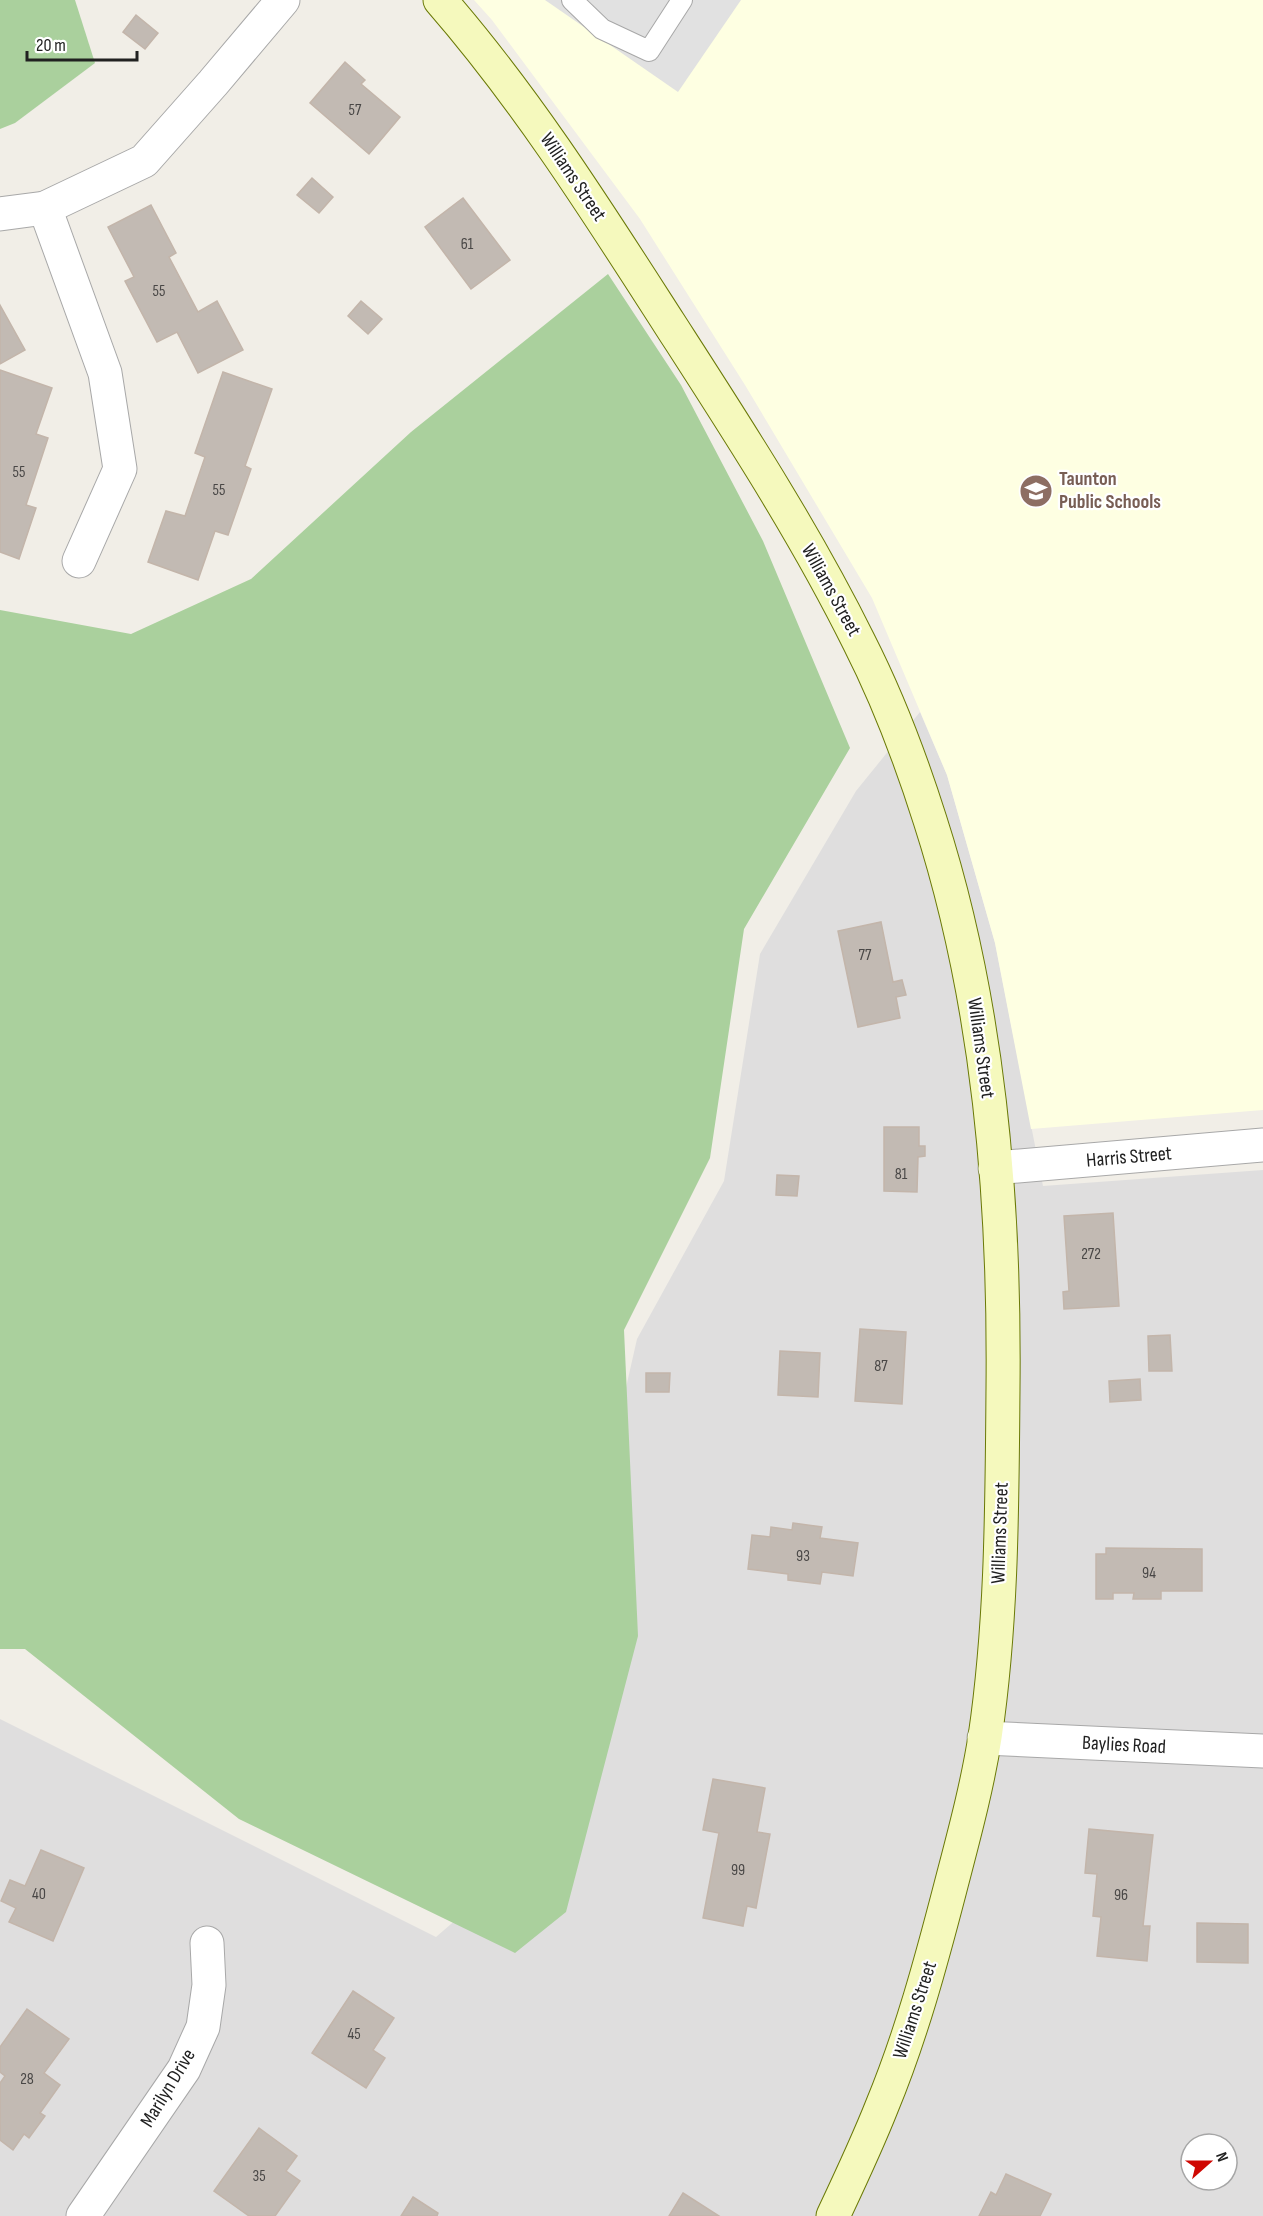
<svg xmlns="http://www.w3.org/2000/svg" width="1263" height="2216" viewBox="0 0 1263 2216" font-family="'Sofia Sans Condensed',sans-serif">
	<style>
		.residential { fill: #dfdede; fill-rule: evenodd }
		.education { fill: #feffe2 }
		.forest { fill: #aad09d }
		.parking { fill: #e1e1e1 }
		.building { fill: #c2bab3; stroke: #c3b5aa; stroke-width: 1.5 }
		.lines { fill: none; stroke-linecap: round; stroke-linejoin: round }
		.lane-casing { stroke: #a8a8a8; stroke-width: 22 }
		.street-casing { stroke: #a8a8a8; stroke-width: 35 }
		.secondary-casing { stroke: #6a7906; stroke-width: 35 }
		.lane { stroke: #fff; stroke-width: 20 }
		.street { stroke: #fff; stroke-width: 33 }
		.secondary { stroke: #f5f9bd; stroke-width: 33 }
		.labels { text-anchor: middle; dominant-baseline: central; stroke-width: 4.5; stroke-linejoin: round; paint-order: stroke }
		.number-label { font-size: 16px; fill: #494746 }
		.street-label { font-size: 20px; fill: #212121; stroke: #fff }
		.education-label { font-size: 20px; font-weight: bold; fill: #785e54; stroke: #fff; text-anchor: start }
	</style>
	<rect width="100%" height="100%" fill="#f1eee7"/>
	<!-- residential -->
	<path class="residential" d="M920 712 947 775 995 943 1043 1186 1263 1170V2216H0V1719L436 1937 495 1886 582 1582 637 1339 724 1181 760 954 856 791ZM1191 2144H1227V2180H1191Z"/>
	<!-- education -->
	<path class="education" d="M474 0H1263V1110L1031 1129 995 943 947 775 872 598 745 385 640 219 492 20Z"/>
	<!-- forest -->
	<g class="forest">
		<path d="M0 0H75L95 63 15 123 0 129Z"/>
		<path d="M608 274 681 385 763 541 850 748 744 929 710 1158 624 1330 638 1636 566 1912 515 1953 239 1819 25 1649H0V610L131 634 251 579 411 432Z"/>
	</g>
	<!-- parking -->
	<path class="parking" d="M545 0H741L678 92Z"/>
	<!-- building -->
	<g class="building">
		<path d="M136 15 158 33 145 49 123 32Z"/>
		<path d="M345 62 365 80 361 84 400 117 369 154 310 103Z"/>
		<path d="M312 178 333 197 319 213 297 195Z"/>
		<path d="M463 198 510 260 471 289 425 227Z"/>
		<path d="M151 205 176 253 169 257 198 312 217 301 243 350 198 373 177 332 157 342 125 281 134 277 108 227Z"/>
		<path d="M361 301 382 319 368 334 348 316Z"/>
		<path d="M0 305 25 350 0 364Z"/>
		<path d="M0 370 52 388 36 434 48 438 26 505 36 508 19 559 0 552Z"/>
		<path d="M223 372 272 389 245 466 251 469 228 535 215 531 198 580 148 562 166 511 185 516 205 457 195 453Z"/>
		<path d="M881 922 893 982 902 980 906 995 896 997 900 1018 858 1027 838 931Z"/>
		<path d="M884 1127H919V1146H925V1156L918 1157 917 1192 884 1191Z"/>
		<path d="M777 1175 799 1176 797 1196 776 1195Z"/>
		<path d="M1113 1213 1119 1306 1064 1309 1063 1292 1069 1291 1064 1216Z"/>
		<path d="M860 1329 906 1332 902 1404 855 1401Z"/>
		<path d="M1170 1335 1172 1371H1149L1148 1336Z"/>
		<path d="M780 1351 820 1353 818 1397 778 1395Z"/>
		<path d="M646 1373H670L669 1392H646Z"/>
		<path d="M1140 1379 1141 1400 1110 1402 1109 1381Z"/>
		<path d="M793 1523 822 1527 820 1538 858 1543 853 1576 822 1572 820 1584 788 1580V1574L748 1569 752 1535 770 1537 771 1527 792 1530Z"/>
		<path d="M1106 1548 1202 1549V1591H1161V1599H1133L1134 1593H1113V1599H1096V1554H1106Z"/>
		<path d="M713 1779 765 1788 757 1832 770 1834 756 1908 747 1906 743 1926 703 1918 719 1833 703 1830Z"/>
		<path d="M1089 1829 1153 1835 1143 1926H1150L1147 1961 1097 1956 1101 1917 1093 1916 1097 1874 1085 1873Z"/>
		<path d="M41 1850 84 1868 53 1941 9 1922 16 1908 1 1901 10 1880 25 1886Z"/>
		<path d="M1197 1923 1248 1924V1963L1197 1962Z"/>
		<path d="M353 1991 394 2018 373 2050 385 2058 366 2088 312 2053Z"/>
		<path d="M27 2009 69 2039 44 2073 60 2085 40 2113 45 2116 29 2138 24 2134 13 2150 0 2140V2083L5 2076 0 2072V2047Z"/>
		<path d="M259 2128 297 2156 286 2171 300 2181 275 2216H249L214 2191Z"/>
		<path d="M1006 2174 1051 2194 1040 2216H979L991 2192 996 2195Z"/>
		<path d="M683 2193 719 2216H669Z"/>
		<path d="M413 2197 438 2213 437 2216H401Z"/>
	</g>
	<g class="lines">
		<defs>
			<path id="lane" d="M572 0 602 29 649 51 682 0"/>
			<g id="street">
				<path d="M45 208 105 373 120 469 79 561"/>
				<path d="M0 214 45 208 144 161 213 83 283 0"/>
				<path d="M995 1168 1263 1145"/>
				<path d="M984 1738 1263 1751"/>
				<path d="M83 2216 184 2069 203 2027 209 1985 207 1943"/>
			</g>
			<path id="secondary" d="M440 0C527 100 597 211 669 323 736 427 804 531 859 642 888 699 911 760 930 820 989 1003 1005 1199 1003 1389 1002 1505 1002 1622 985 1737 977 1788 963 1839 950 1889 931 1962 911 2036 882 2106 867 2144 850 2180 833 2216"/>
		</defs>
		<!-- lane casing -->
		<use href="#lane" class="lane-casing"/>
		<!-- street casing -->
		<use href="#street" class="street-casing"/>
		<!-- secondary casing -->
		<use href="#secondary" class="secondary-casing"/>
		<!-- lane -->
		<use href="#lane" class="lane"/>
		<!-- street -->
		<use href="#street" class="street"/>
		<!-- secondary -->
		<use href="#secondary" class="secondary"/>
	</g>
	<!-- icons -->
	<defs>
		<symbol id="school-disc" viewBox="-11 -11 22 22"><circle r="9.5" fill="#8d6e63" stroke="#fff"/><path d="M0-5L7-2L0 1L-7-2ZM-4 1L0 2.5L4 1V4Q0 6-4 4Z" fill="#fff"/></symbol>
	</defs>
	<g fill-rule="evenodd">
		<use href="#school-disc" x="1017" y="472" width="38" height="38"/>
	</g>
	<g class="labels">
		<!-- number labels -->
		<g class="number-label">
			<text x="355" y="110">57</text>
			<text x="467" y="244">61</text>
			<text x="159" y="291">55</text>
			<text x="19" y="472">55</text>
			<text x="219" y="490">55</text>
			<text x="865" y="955">77</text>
			<text x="901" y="1174">81</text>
			<text x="1091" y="1254">272</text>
			<text x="881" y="1366">87</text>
			<text x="803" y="1556">93</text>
			<text x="1149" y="1573">94</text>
			<text x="738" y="1870">99</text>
			<text x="39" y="1894">40</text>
			<text x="1121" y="1895">96</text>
			<text x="354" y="2034">45</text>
			<text x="27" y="2079">28</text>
			<text x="259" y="2176">35</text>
		</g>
		<!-- street labels -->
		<g class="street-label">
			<text transform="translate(573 177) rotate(56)">Williams Street</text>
			<text transform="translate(831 590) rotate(61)">Williams Street</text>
			<text transform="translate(981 1048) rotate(82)">Williams Street</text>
			<text transform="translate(1129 1157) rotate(-5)">Harris Street</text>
			<text transform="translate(1000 1533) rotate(-88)">Williams Street</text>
			<text transform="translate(1124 1745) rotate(3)">Baylies Road</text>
			<text transform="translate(915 2010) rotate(-72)">Williams Street</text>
			<text transform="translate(168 2088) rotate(-59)">Marilyn Drive</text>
		</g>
		<!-- education labels -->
		<g class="education-label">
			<text x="1059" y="479">Taunton<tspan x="1059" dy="23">Public Schools</tspan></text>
		</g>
	</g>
	<!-- north arrow -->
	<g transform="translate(1209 2162) rotate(69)"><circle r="28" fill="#ffffff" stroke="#a6a6a6" stroke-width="1.5"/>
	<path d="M0-4.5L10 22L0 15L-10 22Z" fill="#cf0702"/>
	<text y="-9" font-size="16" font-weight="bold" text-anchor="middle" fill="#212121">N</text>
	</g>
	<!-- scale -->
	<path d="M27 51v9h110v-9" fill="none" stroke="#212121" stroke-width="3"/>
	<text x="36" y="51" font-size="18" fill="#212121" stroke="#ffffff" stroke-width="4.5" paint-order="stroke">20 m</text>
</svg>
